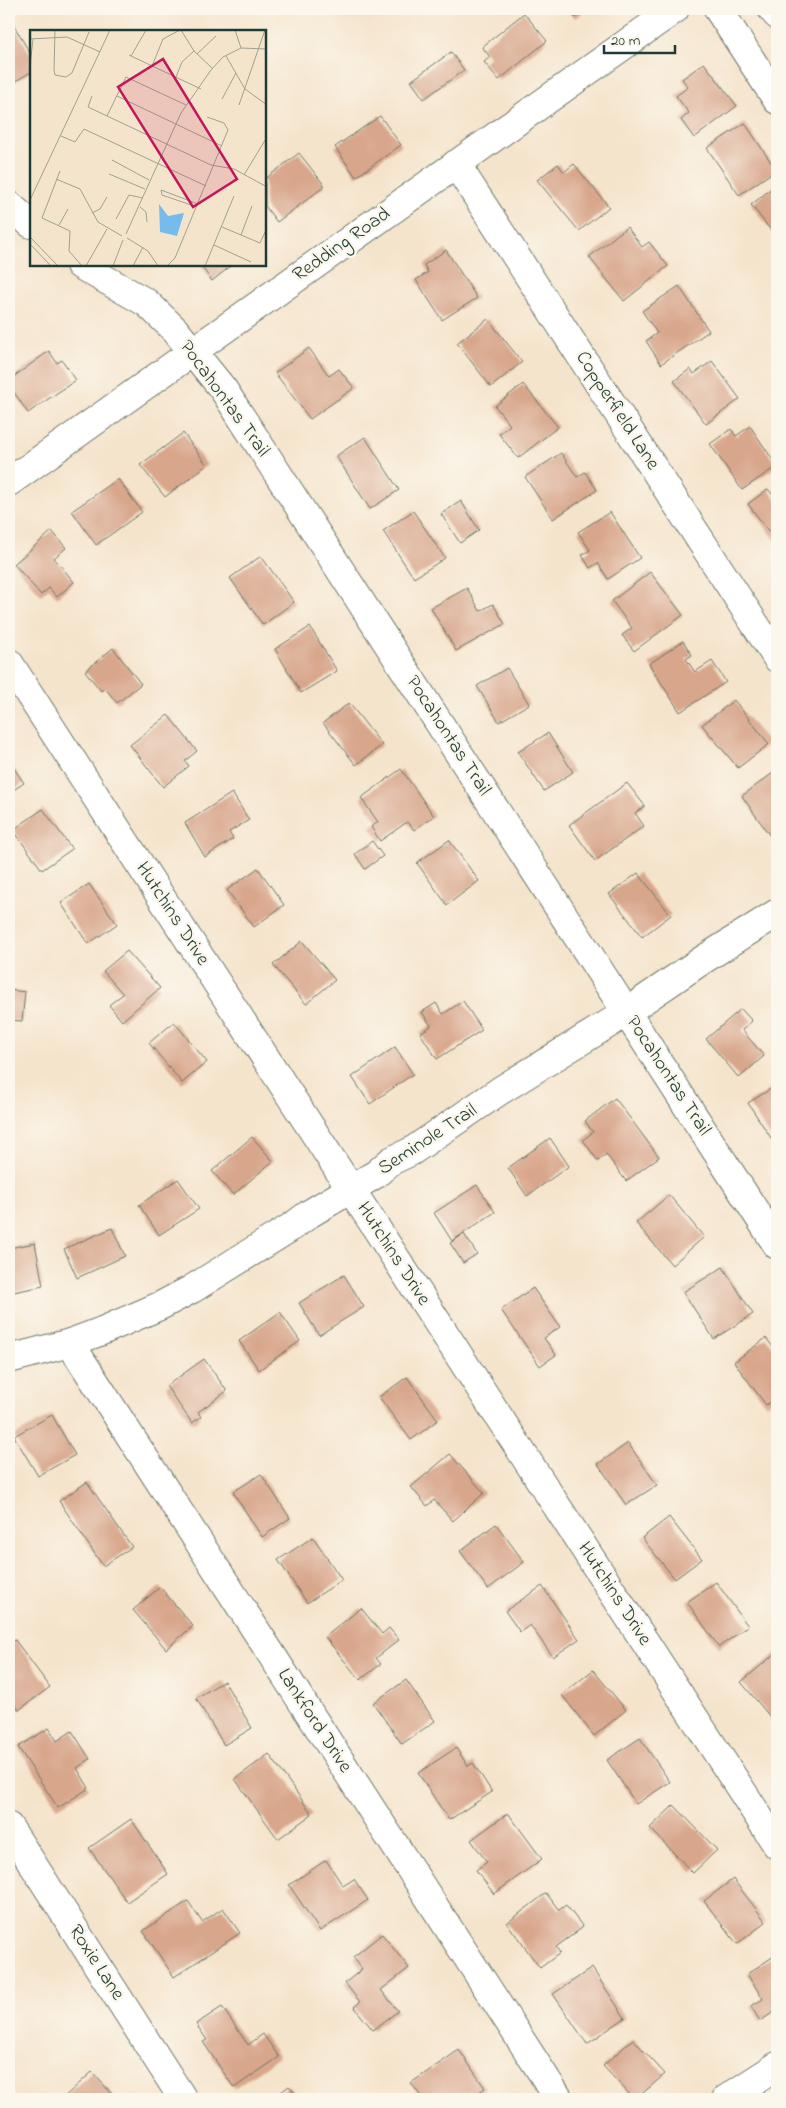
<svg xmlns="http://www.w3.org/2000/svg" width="786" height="2108" viewBox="0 0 786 2108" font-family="'Indie Flower',sans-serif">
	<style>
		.building { fill: #d8a68b }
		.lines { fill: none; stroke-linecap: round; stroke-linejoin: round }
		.minor-casing { stroke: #6a7769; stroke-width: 30 }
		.minor { stroke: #fff; stroke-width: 28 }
		.labels { text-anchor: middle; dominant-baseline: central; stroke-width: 5; stroke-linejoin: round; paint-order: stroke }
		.street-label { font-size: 20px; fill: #1f3d34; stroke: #fbf7ec }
		.inset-road { fill: none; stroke: #9fa18f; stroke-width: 1 }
		.view { fill: #c2185b; fill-opacity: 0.15; stroke: #c2185b; stroke-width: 2.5 }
		.inset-edge { fill: none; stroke: #1f3d34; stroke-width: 2.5 }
	</style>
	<rect width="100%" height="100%" fill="#fbf7ec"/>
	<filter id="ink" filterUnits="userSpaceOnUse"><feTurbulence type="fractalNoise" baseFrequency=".02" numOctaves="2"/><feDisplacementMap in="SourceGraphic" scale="10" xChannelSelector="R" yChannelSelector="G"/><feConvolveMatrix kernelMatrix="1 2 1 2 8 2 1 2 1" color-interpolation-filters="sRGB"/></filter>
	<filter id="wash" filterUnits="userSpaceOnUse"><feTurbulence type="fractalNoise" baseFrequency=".0096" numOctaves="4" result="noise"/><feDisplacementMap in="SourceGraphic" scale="20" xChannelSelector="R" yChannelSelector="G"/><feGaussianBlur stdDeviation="1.12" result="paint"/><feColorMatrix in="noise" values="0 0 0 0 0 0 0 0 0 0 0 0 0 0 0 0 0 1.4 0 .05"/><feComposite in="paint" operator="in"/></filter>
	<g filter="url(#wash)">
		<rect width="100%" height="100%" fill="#f5e4cc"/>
		<g id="blocks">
			<!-- building -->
			<g class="building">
				<path d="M568 9H588L575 18Z"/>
				<path d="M524 13 547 41 499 80 484 62 490 57 482 47Z"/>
				<path d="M9 17 31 55V72L9 85Z"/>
				<path d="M451 52 464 70 424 99 411 81Z"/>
				<path d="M704 63 737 106 694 138 681 120 689 113 676 96 688 87 682 79Z"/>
				<path d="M380 116 401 145 356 177 335 147Z"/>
				<path d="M745 123 776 170 739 195 707 148Z"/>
				<path d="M299 153 325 186 277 222 265 206V179Z"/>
				<path d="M558 164 564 172 574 164 609 207 579 231 537 180Z"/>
				<path d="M777 184V238L751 205Z"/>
				<path d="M627 227 642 247 649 242 668 266 624 301 589 257Z"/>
				<path d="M446 250 477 298 442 320 416 280 428 272 424 265Z"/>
				<path d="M200 265H232L212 281Z"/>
				<path d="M679 286 709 331 661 364 646 341 657 333 642 311Z"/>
				<path d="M488 319 522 362 491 387 457 343Z"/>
				<path d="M309 348 329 376 339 369 354 388 310 419 275 373Z"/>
				<path d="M49 351 57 363 62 360 76 380 28 413 9 385V380Z"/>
				<path d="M712 361 740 399 706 424 674 381 690 369 694 374Z"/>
				<path d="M523 384 558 427 518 458 499 434 510 425 495 406Z"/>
				<path d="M750 426 777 466 742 490 710 444 731 429 736 436Z"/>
				<path d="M183 433 207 465 165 497 140 465Z"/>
				<path d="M365 437 399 490 370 509 336 456Z"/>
				<path d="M561 453 577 477 585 472 597 490 553 519 525 477Z"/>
				<path d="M118 479 142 512 96 545 72 511Z"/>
				<path d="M768 489 776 499 777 498V542L748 504Z"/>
				<path d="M461 501 479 530 460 543 441 514Z"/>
				<path d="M413 511 445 558 414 578 383 531Z"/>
				<path d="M610 512 640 558 608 579 598 563 590 568 582 555 590 550 578 532Z"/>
				<path d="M52 531 66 548 54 558 74 582 57 597 49 588 41 595 14 564Z"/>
				<path d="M261 556 294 602 263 625 230 578Z"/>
				<path d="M650 572 683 615 634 651 622 635 632 628 612 601Z"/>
				<path d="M467 588 480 611 493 604 505 624 456 651 431 608Z"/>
				<path d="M310 627 337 671 301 693 275 649Z"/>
				<path d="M683 641 692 655 686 659 695 672 712 661 726 682 680 712 649 664Z"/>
				<path d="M113 648 141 684 117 703 105 688 101 691 85 671Z"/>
				<path d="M507 668 529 704 499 722 477 686Z"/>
				<path d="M734 700 769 744 738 768 702 725Z"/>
				<path d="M349 703 382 745 356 765 323 723Z"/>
				<path d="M168 715 197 751 185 761 189 766 163 787 130 745Z"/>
				<path d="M548 733 573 772 544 791 518 752Z"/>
				<path d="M9 761 24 783 9 793Z"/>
				<path d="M401 769 434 816 414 830 407 822 380 841 371 827 378 822 361 798Z"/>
				<path d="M777 770V841L775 843 742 796Z"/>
				<path d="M627 783 645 806 635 813 644 826 595 861 569 825Z"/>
				<path d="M232 793 249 820 229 832 233 839 205 857 185 823Z"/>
				<path d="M43 809 72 849 42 870 13 830Z"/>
				<path d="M449 840 479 881 447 905 417 863Z"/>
				<path d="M372 841 383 856 365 869 355 854Z"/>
				<path d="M258 868 284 905 254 927 227 890Z"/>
				<path d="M638 873 671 915 642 937 609 894Z"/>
				<path d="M89 884 117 924 88 944 61 903Z"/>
				<path d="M302 941 335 980 306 1004 273 965Z"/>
				<path d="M127 951 160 988 122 1021 109 1005 123 994 103 971Z"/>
				<path d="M9 990 25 992 22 1021 9 1020Z"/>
				<path d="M463 1001 482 1030 437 1059 420 1033 431 1026 422 1012 436 1003 443 1014Z"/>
				<path d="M741 1009 752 1021 742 1030 764 1056 739 1078 706 1039Z"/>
				<path d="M174 1022 207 1062 182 1083 149 1043Z"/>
				<path d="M395 1047 413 1074 370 1104 352 1077Z"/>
				<path d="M777 1085V1143L775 1144 748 1103Z"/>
				<path d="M615 1098 659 1157 626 1181 606 1154 598 1161 583 1140 593 1132 585 1121Z"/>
				<path d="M252 1137 273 1161 233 1195 212 1171Z"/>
				<path d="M550 1138 569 1166 527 1196 508 1168Z"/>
				<path d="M178 1179 199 1209 159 1235 139 1205Z"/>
				<path d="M477 1185 495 1212 452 1241 434 1213Z"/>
				<path d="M669 1195 704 1237 672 1265 636 1223Z"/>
				<path d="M112 1228 125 1256 77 1278 64 1249Z"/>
				<path d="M464 1234 477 1254 463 1263 450 1243Z"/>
				<path d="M35 1243 43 1286 9 1293V1248Z"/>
				<path d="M723 1267 753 1314 714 1339 683 1292Z"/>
				<path d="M344 1275 364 1307 319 1335 299 1303Z"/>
				<path d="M533 1288 560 1327 544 1338 556 1355 540 1366 501 1310Z"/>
				<path d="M280 1312 300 1341 259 1370 239 1341Z"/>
				<path d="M766 1338 777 1352V1396L766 1405 734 1362Z"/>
				<path d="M204 1359 227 1391 198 1412 201 1417 192 1423 166 1386Z"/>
				<path d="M407 1377 438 1420 411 1440 379 1397Z"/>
				<path d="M52 1415 75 1455 38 1476 14 1436Z"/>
				<path d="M628 1443 657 1485 626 1505 598 1464Z"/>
				<path d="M450 1454 484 1493 453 1521 434 1500 427 1506 411 1487Z"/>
				<path d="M261 1474 290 1518 262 1537 233 1492Z"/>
				<path d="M87 1482 132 1547 103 1566 59 1501Z"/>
				<path d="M669 1517 702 1559 675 1579 642 1538Z"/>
				<path d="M496 1524 524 1562 488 1589 460 1551Z"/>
				<path d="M313 1537 342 1580 307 1603 278 1560Z"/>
				<path d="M716 1582 748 1626 719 1647 687 1602Z"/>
				<path d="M542 1586 579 1639 553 1657 530 1625 520 1632 505 1611Z"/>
				<path d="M160 1587 193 1626 166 1649 133 1610Z"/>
				<path d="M361 1608 382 1634 389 1628 399 1640 376 1658 381 1664 360 1680 325 1637Z"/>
				<path d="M15 1640 50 1687 19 1710 9 1697V1644Z"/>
				<path d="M776 1653 777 1715 772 1719 741 1682Z"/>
				<path d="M593 1670 626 1710 594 1736 562 1695Z"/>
				<path d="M406 1680 435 1721 402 1744 373 1703Z"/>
				<path d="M224 1681 252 1728 224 1745 196 1698Z"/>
				<path d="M49 1728 57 1741 72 1731 90 1759 77 1768 89 1788 58 1808 18 1747Z"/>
				<path d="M640 1738 670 1782 636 1804 607 1760Z"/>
				<path d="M456 1748 468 1766 473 1763 492 1792 449 1820 418 1773Z"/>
				<path d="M269 1754 312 1814 278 1839 235 1779Z"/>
				<path d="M674 1805 717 1850 693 1873 650 1828Z"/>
				<path d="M508 1813 542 1859 494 1894 476 1870 487 1862 471 1840Z"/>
				<path d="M131 1819 168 1874 127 1902 89 1848Z"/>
				<path d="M326 1860 343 1886 354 1879 368 1900 320 1931 289 1885Z"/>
				<path d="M733 1879 766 1922 737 1944 704 1901Z"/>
				<path d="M546 1893 559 1910 566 1905 583 1927 556 1947 560 1953 540 1968 507 1923Z"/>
				<path d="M188 1901 202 1922 223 1908 240 1933 174 1977 143 1931Z"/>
				<path d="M382 1934 409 1968 381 1990 398 2011 373 2030 354 2007 360 2002 345 1983 362 1969 353 1957Z"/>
				<path d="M777 1954V2010L760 2021 751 2006 763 1999 747 1974Z"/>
				<path d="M592 1968 625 2018 587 2044 553 1994Z"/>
				<path d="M222 2007 248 2045 263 2034 279 2057 234 2088 203 2042 207 2040 196 2024Z"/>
				<path d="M633 2039 665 2074 636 2099H634L603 2066Z"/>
				<path d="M459 2050 485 2088 469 2099H438L436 2097 433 2099H423L411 2083Z"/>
				<path d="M92 2072 113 2095 108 2099H62Z"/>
				<path d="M289 2086 300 2099H272Z"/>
			</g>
		</g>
	</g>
	<g filter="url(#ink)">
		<use href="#blocks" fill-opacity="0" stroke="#6a7769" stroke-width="1"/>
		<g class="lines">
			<defs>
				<g id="minor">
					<path d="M718 9 777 100"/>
					<path d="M772 9 777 15"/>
					<path d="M456 164 777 658"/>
					<path d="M9 205 31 224"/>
					<path d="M80 265 147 303 175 330 223 389 777 1245"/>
					<path d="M9 482 675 9"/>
					<path d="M9 663 777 1845"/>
					<path d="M70 1343 559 2099"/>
					<path d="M9 1359 70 1343 102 1331 162 1305 192 1289 293 1226 309 1214 376 1174 391 1161 412 1151 501 1090 613 1021 701 961 777 913"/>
					<path d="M9 1827 183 2099"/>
					<path d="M726 2099 777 2066"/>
				</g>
			</defs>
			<!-- minor casing -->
			<use href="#minor" class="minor-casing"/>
			<!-- minor -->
			<use href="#minor" class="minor"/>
		</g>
	</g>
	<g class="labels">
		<!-- street labels -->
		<g class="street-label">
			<text transform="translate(342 245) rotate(-35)">Redding Road</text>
			<text transform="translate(224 399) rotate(54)">Pocahontas Trail</text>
			<text transform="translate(617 411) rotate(57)">Copperfield Lane</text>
			<text transform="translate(448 736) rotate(57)">Pocahontas Trail</text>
			<text transform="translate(172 914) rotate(57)">Hutchins Drive</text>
			<text transform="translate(668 1076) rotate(57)">Pocahontas Trail</text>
			<text transform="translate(428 1140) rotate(-33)">Seminole Trail</text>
			<text transform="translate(393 1254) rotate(57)">Hutchins Drive</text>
			<text transform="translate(614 1594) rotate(57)">Hutchins Drive</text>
			<text transform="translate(314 1721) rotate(57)">Lankford Drive</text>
			<text transform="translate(96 1963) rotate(57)">Roxie Lane</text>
		</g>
	</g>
	<!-- overview -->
	<g transform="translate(30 30)">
		<rect width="236" height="236" fill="#f5e4cc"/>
		<path d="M129 174 138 186 154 183 147 206 130 202Z" fill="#75bced"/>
		<path class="inset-road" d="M25 0 24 40 25 45 36 47 42 43 59 2M151 0 164 21 183 39M205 0 211 18M0 9 37 7 70 22M167 24 186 6M99 25 101 26 116 0M101 26 171 59M196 26 215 59 237 75M0 36 3 9M122 36 133 9 150 0M146 47 152 32 164 21M62 66 58 77 181 135 204 139 237 157M87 66 192 116M192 69 206 43M209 75 235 0M77 86 96 47 156 75M31 106 45 112 54 99 176 156M82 130 119 150M30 141 12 188 40 201 39 221 52 236M79 144 115 159M214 145 237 107M26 149 50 159 68 192 92 206M0 170 80 0M110 177 116 182 117 192M167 177 132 165 131 160 168 174M62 183 70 179 77 167M86 189 99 165 113 168M29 195 38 179M192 197 230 213 237 198M96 204 151 83 181 40 193 27 211 18 237 19M211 205 222 176M0 207 28 236M97 208 118 221 128 236M0 214 21 236M184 215 221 232M56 236 77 199M83 236 93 210M103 236 113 217M137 236 145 228 198 100 194 93 177 87M175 236 204 166"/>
		<path class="view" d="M133 29 207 149 163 177 88 57Z"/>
		<rect width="236" height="236" class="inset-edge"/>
	</g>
	<!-- margin -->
	<rect width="786" height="2108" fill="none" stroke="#fbf7ec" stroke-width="30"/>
	<!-- scale -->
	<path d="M604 45v8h71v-8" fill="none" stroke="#1f3d34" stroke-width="2.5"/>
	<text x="611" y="45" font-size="15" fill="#1f3d34" stroke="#fbf7ec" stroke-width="4" paint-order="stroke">20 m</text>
</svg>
